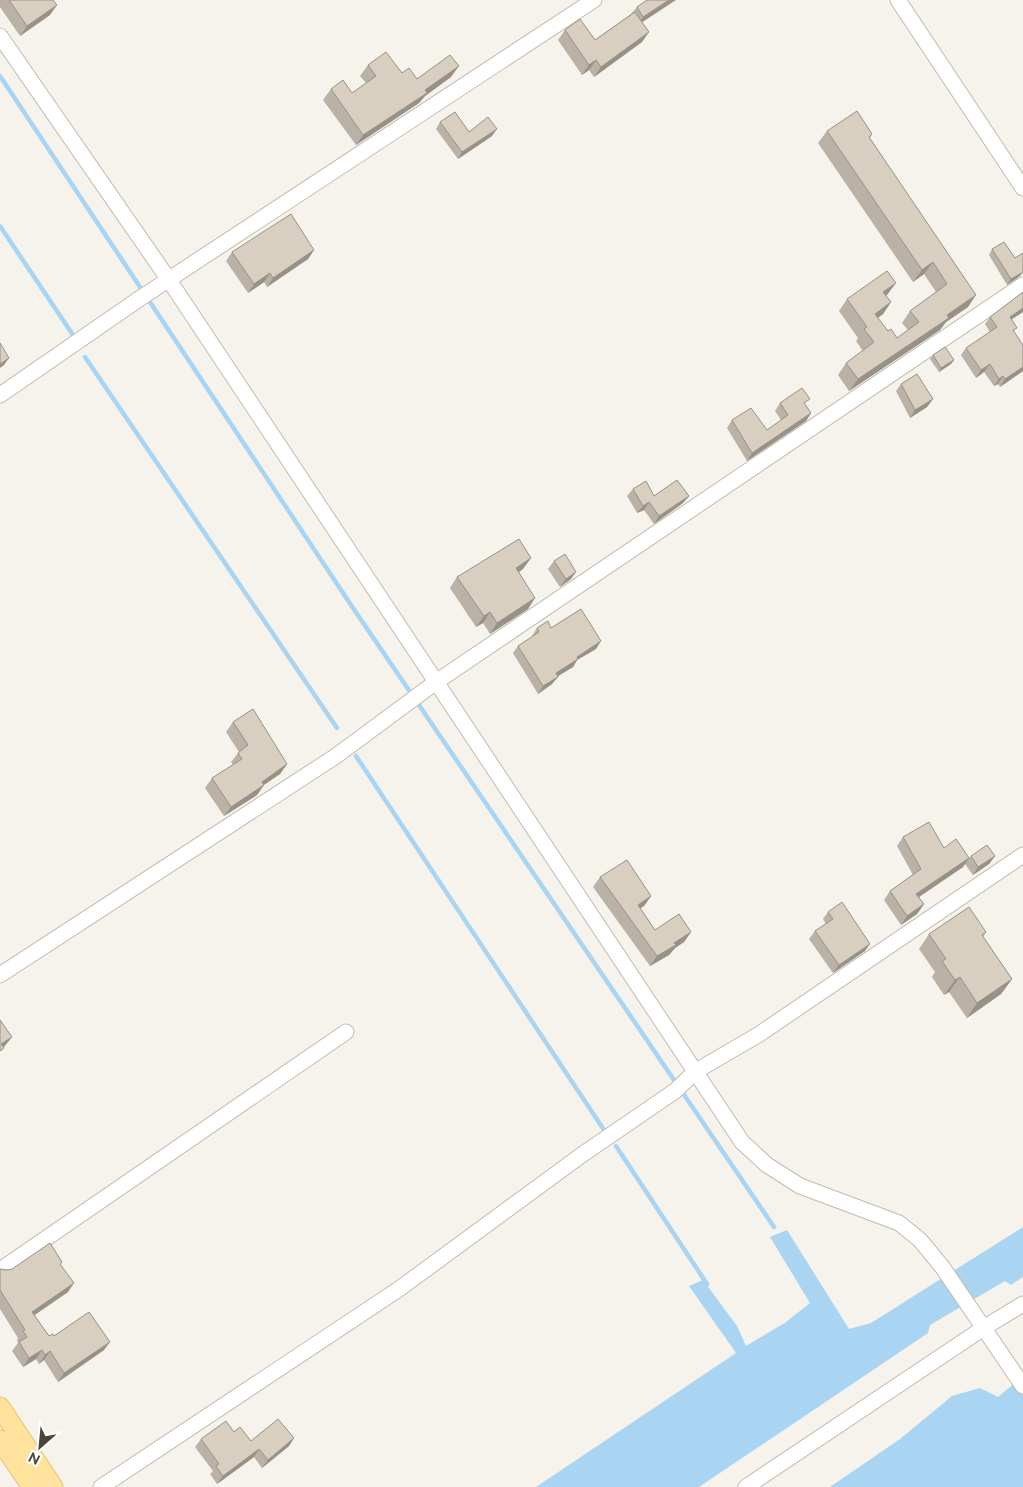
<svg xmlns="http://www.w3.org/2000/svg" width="1023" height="1487" viewBox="0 0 1023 1487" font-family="Raleway,sans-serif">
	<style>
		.water { fill: #a9d4f2 }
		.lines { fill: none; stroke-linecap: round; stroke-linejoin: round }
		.stream { stroke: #a9d4f2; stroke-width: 4.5 }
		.minor-casing { stroke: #c2bbae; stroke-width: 17 }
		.major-casing { stroke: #e6c16a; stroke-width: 21 }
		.minor { stroke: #fff; stroke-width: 15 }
		.major { stroke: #ffe39c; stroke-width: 19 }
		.wall { fill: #bab2a6 }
		.shaded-wall { fill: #979187 }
		.building { fill: #d8cfc1; stroke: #979187 }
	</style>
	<rect width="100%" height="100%" fill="#f6f3ec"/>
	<!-- water -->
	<g class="water">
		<path d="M1023 1227V1277L1011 1285 1005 1281 930 1325 928 1333 699 1487H536L736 1353 689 1286 703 1280 737 1326 746 1346 786 1322 810 1303 770 1237 787 1230 849 1329 871 1323Z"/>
		<path d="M1023 1376V1487H830L900 1439 952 1396 980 1388 998 1397Z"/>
	</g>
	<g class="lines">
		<!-- stream -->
		<g class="stream">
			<path d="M0 76 353 608 774 1227"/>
			<path d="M0 226 73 335"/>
			<path d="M85 357 337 728"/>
			<path d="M356 756 604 1130"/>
			<path d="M616 1146 707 1284"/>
		</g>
		<defs>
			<g id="minor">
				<path d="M898 0 1023 188"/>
				<path d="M0 36 169 280 742 1142 767 1165 800 1186 899 1223 920 1240 943 1268 1023 1386"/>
				<path d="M0 395 139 299 594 0"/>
				<path d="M0 975 336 756 436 682 1023 285"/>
				<path d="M0 1270 346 1032"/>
				<path d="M101 1487 399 1289 583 1154 675 1091 696 1071 758 1035 1023 855"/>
				<path d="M746 1487 985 1327 1023 1304"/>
			</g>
			<g id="major">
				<path d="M0 1407 53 1487"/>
				<path d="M0 1440 32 1487"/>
			</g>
		</defs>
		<!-- minor casing -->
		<use href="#minor" class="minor-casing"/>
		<!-- major casing -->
		<use href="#major" class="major-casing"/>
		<!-- minor -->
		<use href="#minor" class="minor"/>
		<!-- major -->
		<use href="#major" class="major"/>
	</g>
	<!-- wall -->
	<g class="wall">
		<path d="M0 0H53L50 15 20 36 0 7Z"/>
		<path d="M647 0 642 22V42L594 77 589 70 582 75 558 40 565 30 595 40 631 14 637 7Z"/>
		<path d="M368 65 402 73 417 79 451 77 425 96 419 103 356 145 323 100 331 89 352 93 366 83 360 76Z"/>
		<path d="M440 122 469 132 492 136 458 159 436 129Z"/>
		<path d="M827 131 872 134 870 138 968 307 946 322 940 330 849 391 838 375 846 363 863 351 856 341 858 338 839 311 847 299 887 295 886 296 891 302 883 314 878 318 888 331 897 338 908 330 902 323 910 311 936 292 924 274 913 282 818 143Z"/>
		<path d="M992 249 1020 276 1007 285 989 255Z"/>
		<path d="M314 250 308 259 267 287 264 282 248 293 226 261 232 252Z"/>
		<path d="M990 317 1012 320 1023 371 1000 387 998 384 994 386 984 372 976 378 961 355 966 348 990 332 985 324Z"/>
		<path d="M933 355 951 364 939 372 930 359Z"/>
		<path d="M901 384 933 399 927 407 910 418 896 391Z"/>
		<path d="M780 403 806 405 811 413 806 421 747 461 727 428 732 420 767 430 781 420 775 411Z"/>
		<path d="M633 489 654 496H689L683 503 654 524 644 510 637 513 627 496Z"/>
		<path d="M554 561 571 579 560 587 548 569Z"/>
		<path d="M523 569 519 572 528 609 490 634 483 623 476 627 450 588 457 577Z"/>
		<path d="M537 628H551L596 649 577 660 573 667 558 676 552 684 538 694 513 653 518 646 532 637V636Z"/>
		<path d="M233 722 287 764 280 774 264 785 257 795 224 816 205 788 212 778 233 765 231 762 239 752 226 732Z"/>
		<path d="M903 837 944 848 969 858 971 856H995L989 864 973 875 965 864 963 867 919 897 924 904 917 914 901 925 884 900 890 891 913 875 897 846Z"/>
		<path d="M600 877 651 896 644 906 640 908 655 930 691 932 684 942 675 948 669 955 650 966 593 887Z"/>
		<path d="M828 912 865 951 833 973 809 939 815 931 826 924 823 919Z"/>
		<path d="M986 932 983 937 1012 979 1001 994 967 1018 949 992 944 995 932 977 935 972 919 949 929 934Z"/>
		<path d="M62 1262 60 1264 68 1292 34 1315 49 1336H54L104 1350 58 1382 44 1360 39 1364 36 1359 23 1367 12 1351 18 1343 17 1340 18 1338 0 1309V1269L7 1270Z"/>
		<path d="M294 1438 289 1446 262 1468 254 1457 217 1484 210 1474 213 1471 195 1447 201 1439 251 1441Z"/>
	</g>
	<!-- shaded-wall -->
	<g class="shaded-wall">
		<path d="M669 0H676L638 25 643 17Z"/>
		<path d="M57 5 50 15 20 36 27 26Z"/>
		<path d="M649 32 642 42 594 77 601 67Z"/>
		<path d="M596 60 589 70 582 75 589 65Z"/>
		<path d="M459 66 451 77 425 96 419 103 356 145 363 135Z"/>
		<path d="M497 129 492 136 458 159 462 152Z"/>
		<path d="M314 250 308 259 267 287 273 278Z"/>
		<path d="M933 262 924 274 913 282 922 270Z"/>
		<path d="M1023 272 1020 276 1007 285 1011 279Z"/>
		<path d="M270 273 264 282 248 293 254 284Z"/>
		<path d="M896 283 887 295 875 304 883 292Z"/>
		<path d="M976 295 968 307 946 322 940 330 849 391 858 379 947 315Z"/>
		<path d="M891 302 883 314 867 326 875 314Z"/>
		<path d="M1023 308V312L1005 324 1010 317Z"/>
		<path d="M9 358 4 365 0 368V364Z"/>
		<path d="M954 360 951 364 939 372 941 368Z"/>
		<path d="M990 364 984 372 976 378 981 370Z"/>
		<path d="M1023 367V371L1000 387 1005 379Z"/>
		<path d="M1003 376 998 384 994 386 999 379Z"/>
		<path d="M933 399 927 407 910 418 915 410Z"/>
		<path d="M811 413 806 421 747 461 752 453Z"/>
		<path d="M689 496 683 503 654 524 659 516Z"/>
		<path d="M649 502 644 510 637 513 643 506Z"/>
		<path d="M531 558 523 569 508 579 516 568Z"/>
		<path d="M576 572 571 579 560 587 566 579Z"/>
		<path d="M535 598 528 609 490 634 497 623Z"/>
		<path d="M490 612 483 623 476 627 484 616Z"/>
		<path d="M601 641 596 649 577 660 573 667 550 681 556 673 577 657Z"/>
		<path d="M558 677 552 684 538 694 543 686Z"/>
		<path d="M287 764 280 774 262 786 264 785 257 795 224 816 231 807 262 782Z"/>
		<path d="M995 856 989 864 973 875 978 867Z"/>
		<path d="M969 858 963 867 910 903 916 894Z"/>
		<path d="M651 896 644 906 631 914 638 905Z"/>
		<path d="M924 904 917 914 901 925 907 916Z"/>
		<path d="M691 932 684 942 675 948 669 955 650 966 657 956 674 943Z"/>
		<path d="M870 944 865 951 833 973 839 965Z"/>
		<path d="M960 977 949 992 944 995 955 980Z"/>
		<path d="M1012 979 1001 994 967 1018 977 1003Z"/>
		<path d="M12 1037 4 1047 0 1051 1 1044Z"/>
		<path d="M74 1283 68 1292 26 1321 32 1312Z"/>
		<path d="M110 1342 104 1350 58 1382 64 1373Z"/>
		<path d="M42 1350 36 1359 23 1367 29 1358Z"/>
		<path d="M50 1351 44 1360 39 1364 45 1355Z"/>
		<path d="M294 1438 289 1446 262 1468 268 1460Z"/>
		<path d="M259 1449 254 1457 217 1484 223 1476Z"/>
	</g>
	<!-- building -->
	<g class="building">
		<path d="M9 0H53L57 5 27 26Z"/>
		<path d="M647 0H669L643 17 637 7Z"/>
		<path d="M635 12 649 32 601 67 596 60 589 65 565 30 580 19 595 40Z"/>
		<path d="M386 52 402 73 409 68 417 79 450 55 459 66 425 90 427 93 363 135 331 89 343 80 352 93 376 76 368 65Z"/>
		<path d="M857 111 872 134 869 137 976 295 947 315 949 318 858 379 846 363 874 342 864 329 867 327 847 299 887 271 896 283 883 292 891 302 875 314 888 331 891 329 897 338 919 322 910 311 947 284 933 262 922 270 827 131Z"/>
		<path d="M455 112 469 132 488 117 497 129 462 152 440 122Z"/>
		<path d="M291 214 314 250 273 278 270 273 254 284 232 252Z"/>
		<path d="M1004 242 1015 258 1023 253V272L1011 279 992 249Z"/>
		<path d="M1023 292V308L1010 317 1017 328 1013 330 1023 345V367L1005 379 1003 376 999 379 990 364 981 370 966 348 997 327 990 317Z"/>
		<path d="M0 343 9 358 0 364Z"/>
		<path d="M945 347 954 360 941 368 933 355Z"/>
		<path d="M917 374 933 399 915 410 901 384Z"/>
		<path d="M802 388 810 399 804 403 811 413 752 453 732 420 751 408 767 430 788 415 780 403Z"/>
		<path d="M677 480 689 496 659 516 649 502 643 506 633 489 646 481 654 496Z"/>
		<path d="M519 539 531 558 516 568 535 598 497 623 490 612 484 616 457 577Z"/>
		<path d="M565 554 576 572 566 579 554 561Z"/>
		<path d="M581 609 601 641 577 657 578 659 556 673 558 677 543 686 518 646 539 632 537 628 548 621 551 628Z"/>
		<path d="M253 709 287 764 262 782 264 785 231 807 212 778 242 759 238 753 248 745 233 722Z"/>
		<path d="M929 822 944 848 956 839 969 858 916 894 924 904 907 916 890 891 921 869 903 837Z"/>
		<path d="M987 845 995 856 978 867 971 856Z"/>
		<path d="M627 860 651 896 638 905 655 930 679 914 691 932 674 943 676 945 657 956 600 877Z"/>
		<path d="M842 902 870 944 839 965 815 931 833 919 828 912Z"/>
		<path d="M969 907 986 932 982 935 1012 979 977 1003 960 977 955 980 942 961 946 959 929 934Z"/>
		<path d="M0 1020 12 1037 1 1044 4 1048 0 1051Z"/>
		<path d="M50 1243 62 1262 60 1264 74 1283 32 1312 49 1336 53 1334 54 1336 89 1312 110 1342 64 1373 50 1351 45 1355 42 1350 29 1358 19 1342 27 1337 23 1331 25 1330 0 1290V1269L7 1270 12 1269Z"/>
		<path d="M278 1419 294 1438 268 1460 259 1449 223 1476 216 1466 219 1464 201 1439 226 1421 234 1432 240 1427 251 1441Z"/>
	</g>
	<!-- north arrow -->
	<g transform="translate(40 1447) rotate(207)" stroke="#ffffff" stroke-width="4" paint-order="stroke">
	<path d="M0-4L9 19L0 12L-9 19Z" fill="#4b4439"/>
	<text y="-8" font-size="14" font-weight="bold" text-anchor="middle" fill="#4b4439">N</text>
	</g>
</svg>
